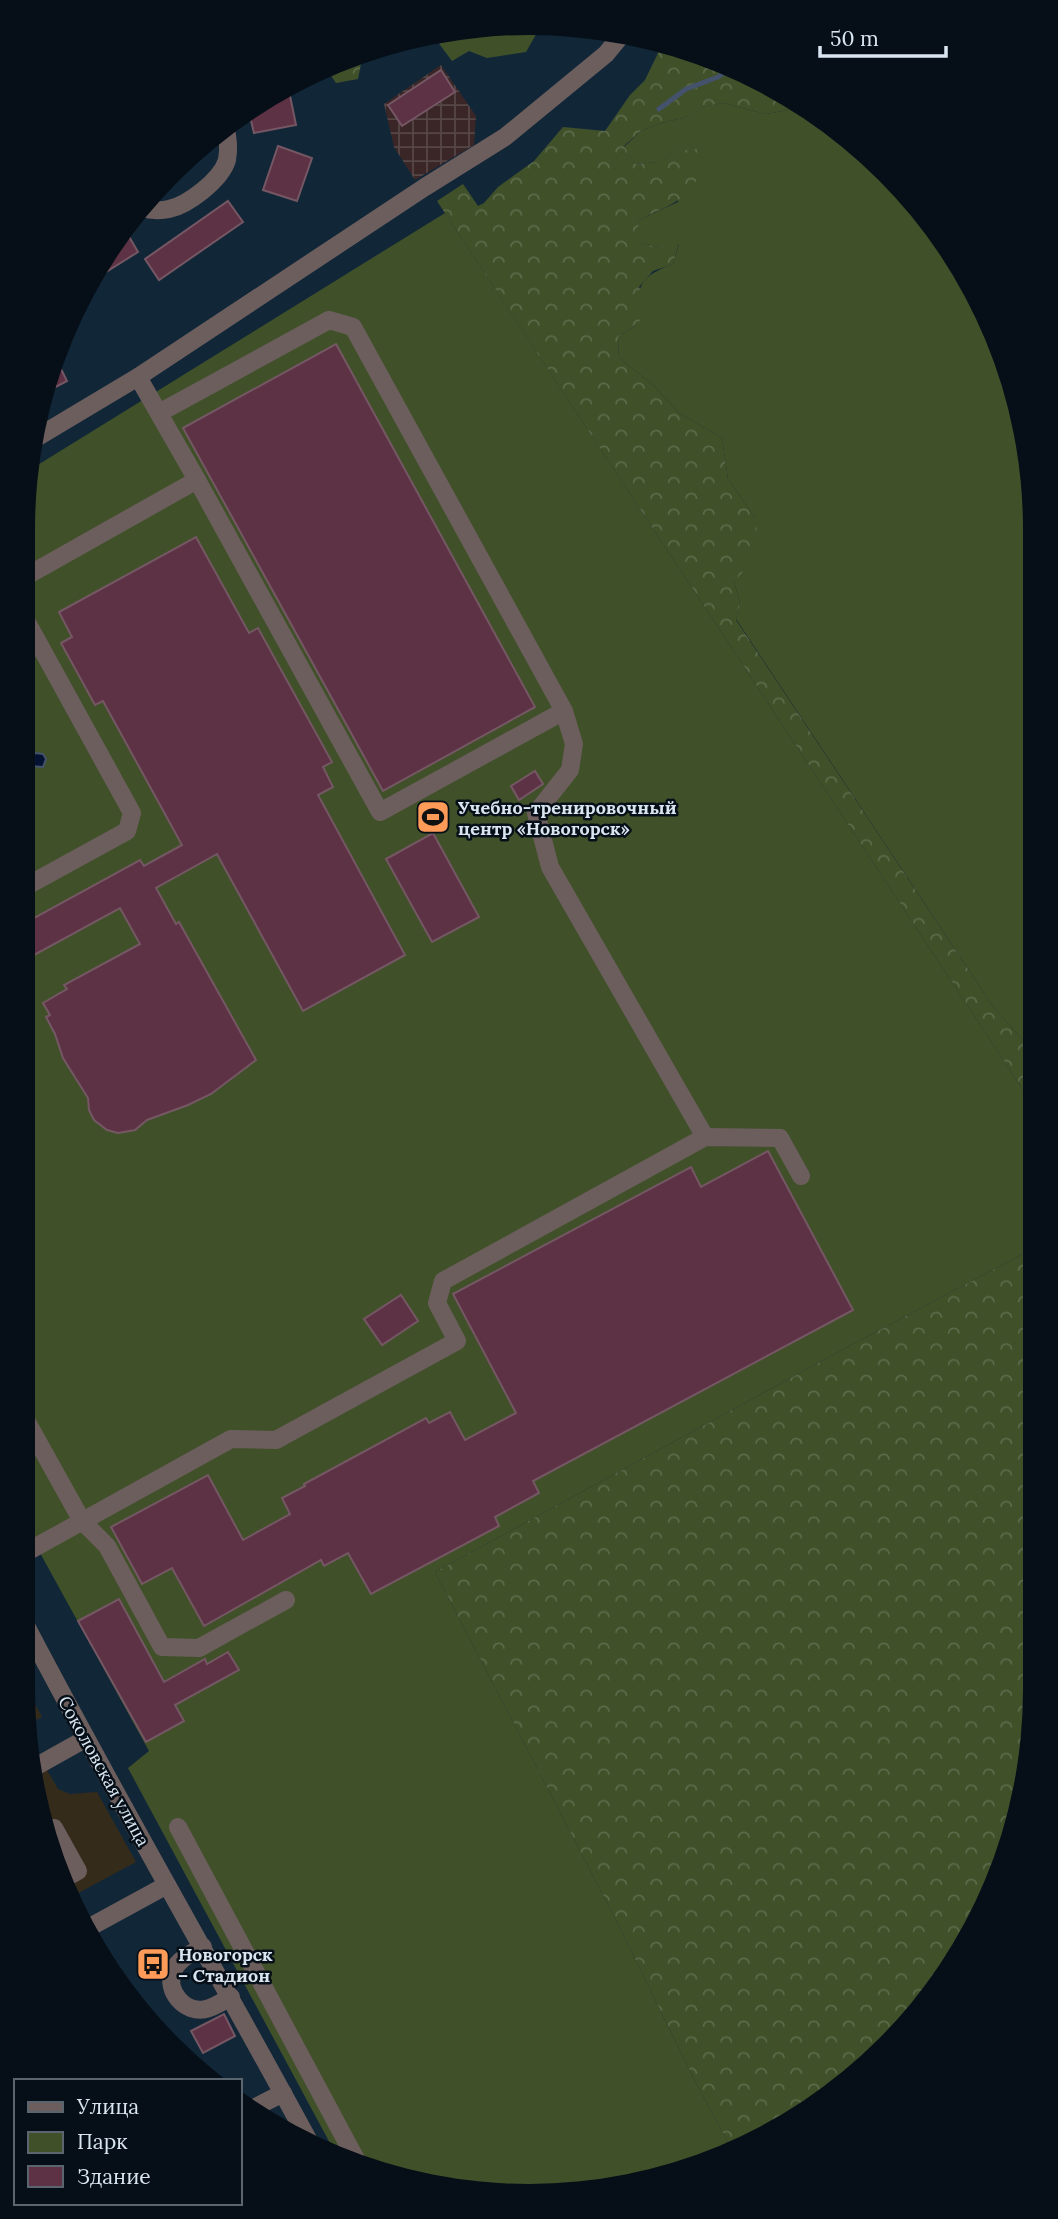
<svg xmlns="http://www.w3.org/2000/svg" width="1058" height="2219" viewBox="0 0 1058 2219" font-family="Lora,serif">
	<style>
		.industrial { fill: url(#industrial-grid) }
		.education { fill: #342b1b }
		.green { fill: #40512a }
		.forest { fill: url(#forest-crowns) }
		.water { fill: #041232; stroke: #44526c; stroke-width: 2 }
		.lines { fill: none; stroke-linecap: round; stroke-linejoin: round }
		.stream { stroke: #44526c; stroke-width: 5 }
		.building { fill: #5c3244; stroke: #755764; stroke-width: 2 }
		.minor { stroke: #6d5e5e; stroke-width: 18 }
		.labels { text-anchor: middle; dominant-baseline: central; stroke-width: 5; stroke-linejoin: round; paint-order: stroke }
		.poi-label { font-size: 18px; font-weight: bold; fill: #d9e6f2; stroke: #060f17; text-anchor: start }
		.street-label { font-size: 18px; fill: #d9e6f2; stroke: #060f17 }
	</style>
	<defs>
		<pattern id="industrial-grid" width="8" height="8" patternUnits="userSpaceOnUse" patternTransform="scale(1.75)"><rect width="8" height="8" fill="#3a2626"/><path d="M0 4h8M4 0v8" fill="none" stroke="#564646"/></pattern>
		<pattern id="forest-crowns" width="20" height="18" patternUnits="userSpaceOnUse" patternTransform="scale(1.75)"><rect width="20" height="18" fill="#40512a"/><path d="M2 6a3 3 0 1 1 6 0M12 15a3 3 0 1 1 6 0" fill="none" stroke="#5b6a49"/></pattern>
	</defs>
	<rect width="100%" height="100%" fill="#112738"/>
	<!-- industrial -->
	<path class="industrial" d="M441 65 476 116 474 145 415 180 394 147 384 104Z"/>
	<!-- education -->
	<g class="education">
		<path d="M23 1682 42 1717 28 1724 23 1690Z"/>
		<path d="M31 1742 58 1789 70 1794 97 1792 136 1862 73 1896 50 1853Z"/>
	</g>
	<!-- green -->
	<g class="green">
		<path d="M529 23 542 24 526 52 487 58 469 51 452 61 440 45 435 32Z"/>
		<path d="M791 101 837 128 930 221 997 335 1031 463 1033 1051 994 1008 736 619 740 603 734 582 755 518 728 479 722 438 679 413 654 386 619 358 618 337 636 325C639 288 635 278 673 264L679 244 658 247 637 242 639 220 678 202 676 151 658 162 635 164 624 147 641 131 661 123 683 118 701 107 723 103 766 114 788 110Z"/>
		<path d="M445 213 1033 1105 1034 1248 840 1351 435 1572 616 1920 695 2081 732 2150 595 2192 430 2186 338 2158 128 1768 149 1751 23 1522V529L28 471Z"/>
	</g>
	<!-- forest -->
	<g class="forest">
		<path d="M663 43 723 61 791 101 788 110 766 114 723 103 702 107 683 118 661 123 641 131 624 146 635 164 657 162 676 151 698 149 703 169C686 203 671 204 639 220L638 242 658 247 679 243 673 264 653 271 639 287 650 309 636 325 618 337 619 358 654 386 679 413 722 438 728 479 755 518 760 552 734 582 740 603 736 620 994 1008 1033 1051V1105L437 201 463 184 478 206 484 203 498 187 534 161 563 127 605 131 630 95 645 80Z"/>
		<path d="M358 55 362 59 358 79 336 83 325 67 336 61Z"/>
		<path d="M1034 1248 1035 1690 1025 1789 997 1884 950 1971 887 2048 753 2144 732 2150 695 2081 616 1920 435 1572 840 1351Z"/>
	</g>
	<!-- water -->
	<path class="water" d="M35 753 43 754 46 759 43 767 31 766 27 770 29 791 26 816 23 817V758L29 762Z"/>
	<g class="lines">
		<!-- stream -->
		<path class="stream" d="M659 109 686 89 718 77 732 67"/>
	</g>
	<!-- building -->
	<g class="building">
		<path d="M441 70 455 92 402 126 388 105Z"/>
		<path d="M288 86 296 125 254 133 248 108Z"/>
		<path d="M278 146 312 158 297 201 263 190Z"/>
		<path d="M228 201 243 222 159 280 145 259Z"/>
		<path d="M124 228 138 252 90 282 108 247Z"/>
		<path d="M336 344 535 707 383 791 183 428Z"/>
		<path d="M55 357 67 381 44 393Z"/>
		<path d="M196 537 249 633 258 628 332 762 323 767 333 787 318 795 405 955 303 1011 217 854 156 888 176 924 179 922 256 1060 211 1094 188 1105 147 1120 135 1130 118 1133 107 1130 94 1120 89 1110 88 1098 63 1058 55 1034 46 1017 50 1015 43 1003 67 989 64 985 140 944 120 908 23 961V924L140 860 144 866 182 845 103 701 95 705 61 643 72 637 59 612Z"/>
		<path d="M535 771 543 784 519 800 511 786Z"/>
		<path d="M433 833 479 917 432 942 386 859Z"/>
		<path d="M768 1151 853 1310 533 1481 539 1493 495 1517 499 1526 371 1594 348 1553 324 1566 321 1560 204 1626 172 1568 142 1584 111 1527 208 1475 243 1540 290 1514 282 1498 305 1486 304 1484 426 1418 429 1423 450 1412 465 1440 516 1413 453 1294 691 1167 701 1187Z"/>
		<path d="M401 1295 418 1321 382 1345 364 1319Z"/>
		<path d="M119 1599 164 1682 205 1659 207 1664 228 1652 239 1670 175 1705 184 1721 146 1742 78 1621Z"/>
		<path d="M224 2014 235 2036 203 2053 191 2031Z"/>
	</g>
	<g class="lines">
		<!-- minor -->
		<g class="minor">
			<path d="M141 208C149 210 160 211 169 209 188 205 221 180 227 160 229 149 228 137 225 127"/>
			<path d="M159 413 329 320 353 327 564 711 380 812 197 480"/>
			<path d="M31 441 138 377 425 187 505 137 606 54 624 32"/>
			<path d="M23 578 197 480 138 377"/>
			<path d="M564 711 574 744 570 770 536 813 550 867 705 1137"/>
			<path d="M23 888 127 831 132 813 23 615"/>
			<path d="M23 1415 82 1521 107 1546 162 1647 199 1648 286 1600"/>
			<path d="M23 1554 231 1439 276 1440 457 1341 437 1303 443 1281 705 1137 780 1138 801 1176"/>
			<path d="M23 1620C115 1797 216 1969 311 2145"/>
			<path d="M35 1767 85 1739"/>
			<path d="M178 1827 359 2165"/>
			<path d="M54 1828 78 1871 64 1879"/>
			<path d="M90 1927 167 1885"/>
			<path d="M203 1947C192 1953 179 1958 173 1971 165 1991 185 2014 206 2009 215 2007 223 2001 231 1997"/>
			<path d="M246 2109 250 2110 283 2093"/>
		</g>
	</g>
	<!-- icons -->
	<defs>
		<symbol id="stadium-square" viewBox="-11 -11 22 22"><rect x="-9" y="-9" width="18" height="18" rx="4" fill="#fe9b59" stroke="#060f17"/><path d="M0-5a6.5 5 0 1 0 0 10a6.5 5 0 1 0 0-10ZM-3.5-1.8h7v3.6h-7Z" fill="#111"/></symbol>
		<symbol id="bus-square" viewBox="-11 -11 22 22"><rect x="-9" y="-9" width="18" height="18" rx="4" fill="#fe9b59" stroke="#060f17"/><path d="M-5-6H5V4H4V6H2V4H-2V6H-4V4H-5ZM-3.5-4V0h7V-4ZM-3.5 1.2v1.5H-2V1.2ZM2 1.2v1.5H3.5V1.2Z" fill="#111"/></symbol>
	</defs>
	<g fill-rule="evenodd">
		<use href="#stadium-square" x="414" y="798" width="38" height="38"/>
		<use href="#bus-square" x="134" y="1945" width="38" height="38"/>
	</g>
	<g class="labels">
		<!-- poi labels -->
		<g class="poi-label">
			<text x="458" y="807">Учебно-тренировочный<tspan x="458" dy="21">центр «Новогорск»</tspan></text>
			<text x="178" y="1954">Новогорск<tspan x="178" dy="21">– Стадион</tspan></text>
		</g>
		<!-- street labels -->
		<g class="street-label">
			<text transform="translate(104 1771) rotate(61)">Соколовская улица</text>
		</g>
	</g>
	<!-- crop -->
	<path d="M0 0H1058V2219H0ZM529 35H529A494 494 0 0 1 1023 529V1690A494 494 0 0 1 529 2184H529A494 494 0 0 1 35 1690V529A494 494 0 0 1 529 35Z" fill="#060f17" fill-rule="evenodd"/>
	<!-- legend -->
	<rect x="14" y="2079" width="228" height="126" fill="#060f17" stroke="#5a656f" stroke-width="2"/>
	<rect x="28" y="2102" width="35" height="10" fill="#6d5e5e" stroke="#5a656f" stroke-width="2"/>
	<text x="77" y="2114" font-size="21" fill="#d9e6f2">Улица</text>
	<rect x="28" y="2132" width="35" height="21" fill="#40512a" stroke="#5a656f" stroke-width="2"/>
	<text x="77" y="2149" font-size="21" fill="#d9e6f2">Парк</text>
	<rect x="28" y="2166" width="35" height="21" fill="#5c3244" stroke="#5a656f" stroke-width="2"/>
	<text x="77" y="2184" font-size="21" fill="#d9e6f2">Здание</text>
	<!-- scale -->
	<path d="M820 46v10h126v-10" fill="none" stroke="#d9e6f2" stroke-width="3.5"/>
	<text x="830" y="46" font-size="21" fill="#d9e6f2" stroke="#060f17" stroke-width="5" paint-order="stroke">50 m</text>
</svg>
